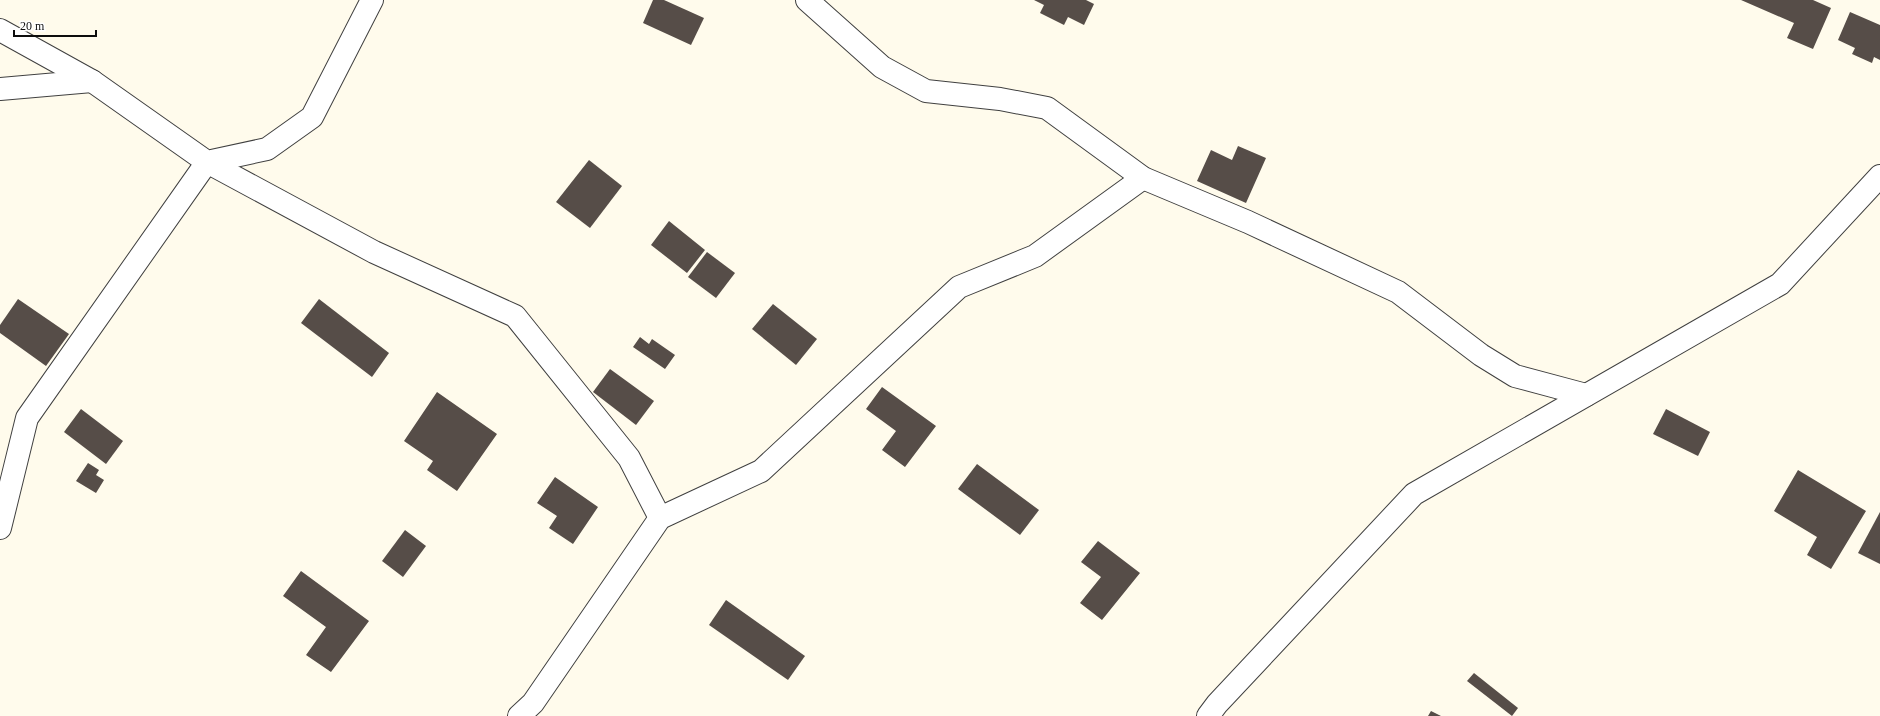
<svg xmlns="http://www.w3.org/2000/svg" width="1880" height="716" viewBox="0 0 1880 716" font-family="Georgia,serif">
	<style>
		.building { fill: #564d48 }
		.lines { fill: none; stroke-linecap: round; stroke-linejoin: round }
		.minor-casing { stroke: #404040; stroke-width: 24 }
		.minor { stroke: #fff; stroke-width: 22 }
	</style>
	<rect width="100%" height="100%" fill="#fffbec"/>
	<!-- building -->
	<g class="building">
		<path d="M653 0H664L704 18 691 45 643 23Z"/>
		<path d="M1034 0H1086L1094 4 1084 25 1068 17 1064 25 1040 13 1044 5Z"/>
		<path d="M1741 0H1813L1831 8 1813 49 1787 38 1794 23Z"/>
		<path d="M1850 12 1880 25V60L1874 57 1872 63 1852 54 1855 48 1838 40Z"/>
		<path d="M1238 146 1266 158 1246 203 1197 181 1211 150 1232 160Z"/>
		<path d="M589 160 622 186 590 228 556 202Z"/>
		<path d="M669 221 705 250 687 273 651 245Z"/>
		<path d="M707 252 735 273 716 298 688 277Z"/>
		<path d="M18 299 69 334 46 366 0 333V325Z"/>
		<path d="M319 299 389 353 372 377 301 323Z"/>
		<path d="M773 304 817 339 796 365 752 329Z"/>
		<path d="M640 337 649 344 652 339 675 355 665 369 633 347Z"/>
		<path d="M610 369 654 401 636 425 593 392Z"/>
		<path d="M882 387 936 426 905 467 882 450 896 431 866 409Z"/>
		<path d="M437 392 497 434 457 491 427 470 433 461 404 441Z"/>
		<path d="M81 409 123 441 106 464 64 432Z"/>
		<path d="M1666 409 1710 432 1698 456 1653 434Z"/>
		<path d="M88 463 99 470 96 475 104 480 96 493 76 481Z"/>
		<path d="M977 464 1039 510 1020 535 958 489Z"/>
		<path d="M1798 470 1866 511 1831 569 1807 555 1817 537 1774 511Z"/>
		<path d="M555 477 598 507 573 544 549 528 557 516 537 503Z"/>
		<path d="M1880 512V564L1858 553Z"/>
		<path d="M405 530 426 546 403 577 382 561Z"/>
		<path d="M1098 541 1140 573 1102 620 1080 603 1101 577 1081 562Z"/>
		<path d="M301 571 369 621 331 672 306 655 326 627 283 596Z"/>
		<path d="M726 600 805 656 788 680 709 625Z"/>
		<path d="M1474 673 1518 708 1512 716 1467 681Z"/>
		<path d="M1431 711 1441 716H1428Z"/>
	</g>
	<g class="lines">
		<defs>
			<g id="minor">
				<path d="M807 0 882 67 926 91 1000 99 1047 108 1143 178 1248 222 1398 292 1481 355 1515 376 1586 395"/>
				<path d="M0 30 92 81 207 162 267 149 312 117 372 0"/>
				<path d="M0 89 92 81"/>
				<path d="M0 528 27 418 207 162 374 252 515 316 629 458 660 518"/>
				<path d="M519 716 533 703 660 518 761 471 959 287 1035 256 1143 178"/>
				<path d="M1208 716 1217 704 1414 494 1780 284 1880 176"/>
			</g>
		</defs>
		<!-- minor casing -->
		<use href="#minor" class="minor-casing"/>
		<!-- minor -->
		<use href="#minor" class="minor"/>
	</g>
	<!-- scale -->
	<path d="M14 30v6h82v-6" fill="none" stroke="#0d0d0d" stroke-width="2"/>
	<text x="20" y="30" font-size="12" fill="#0d0d0d" stroke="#ffffff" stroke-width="3" paint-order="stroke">20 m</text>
</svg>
